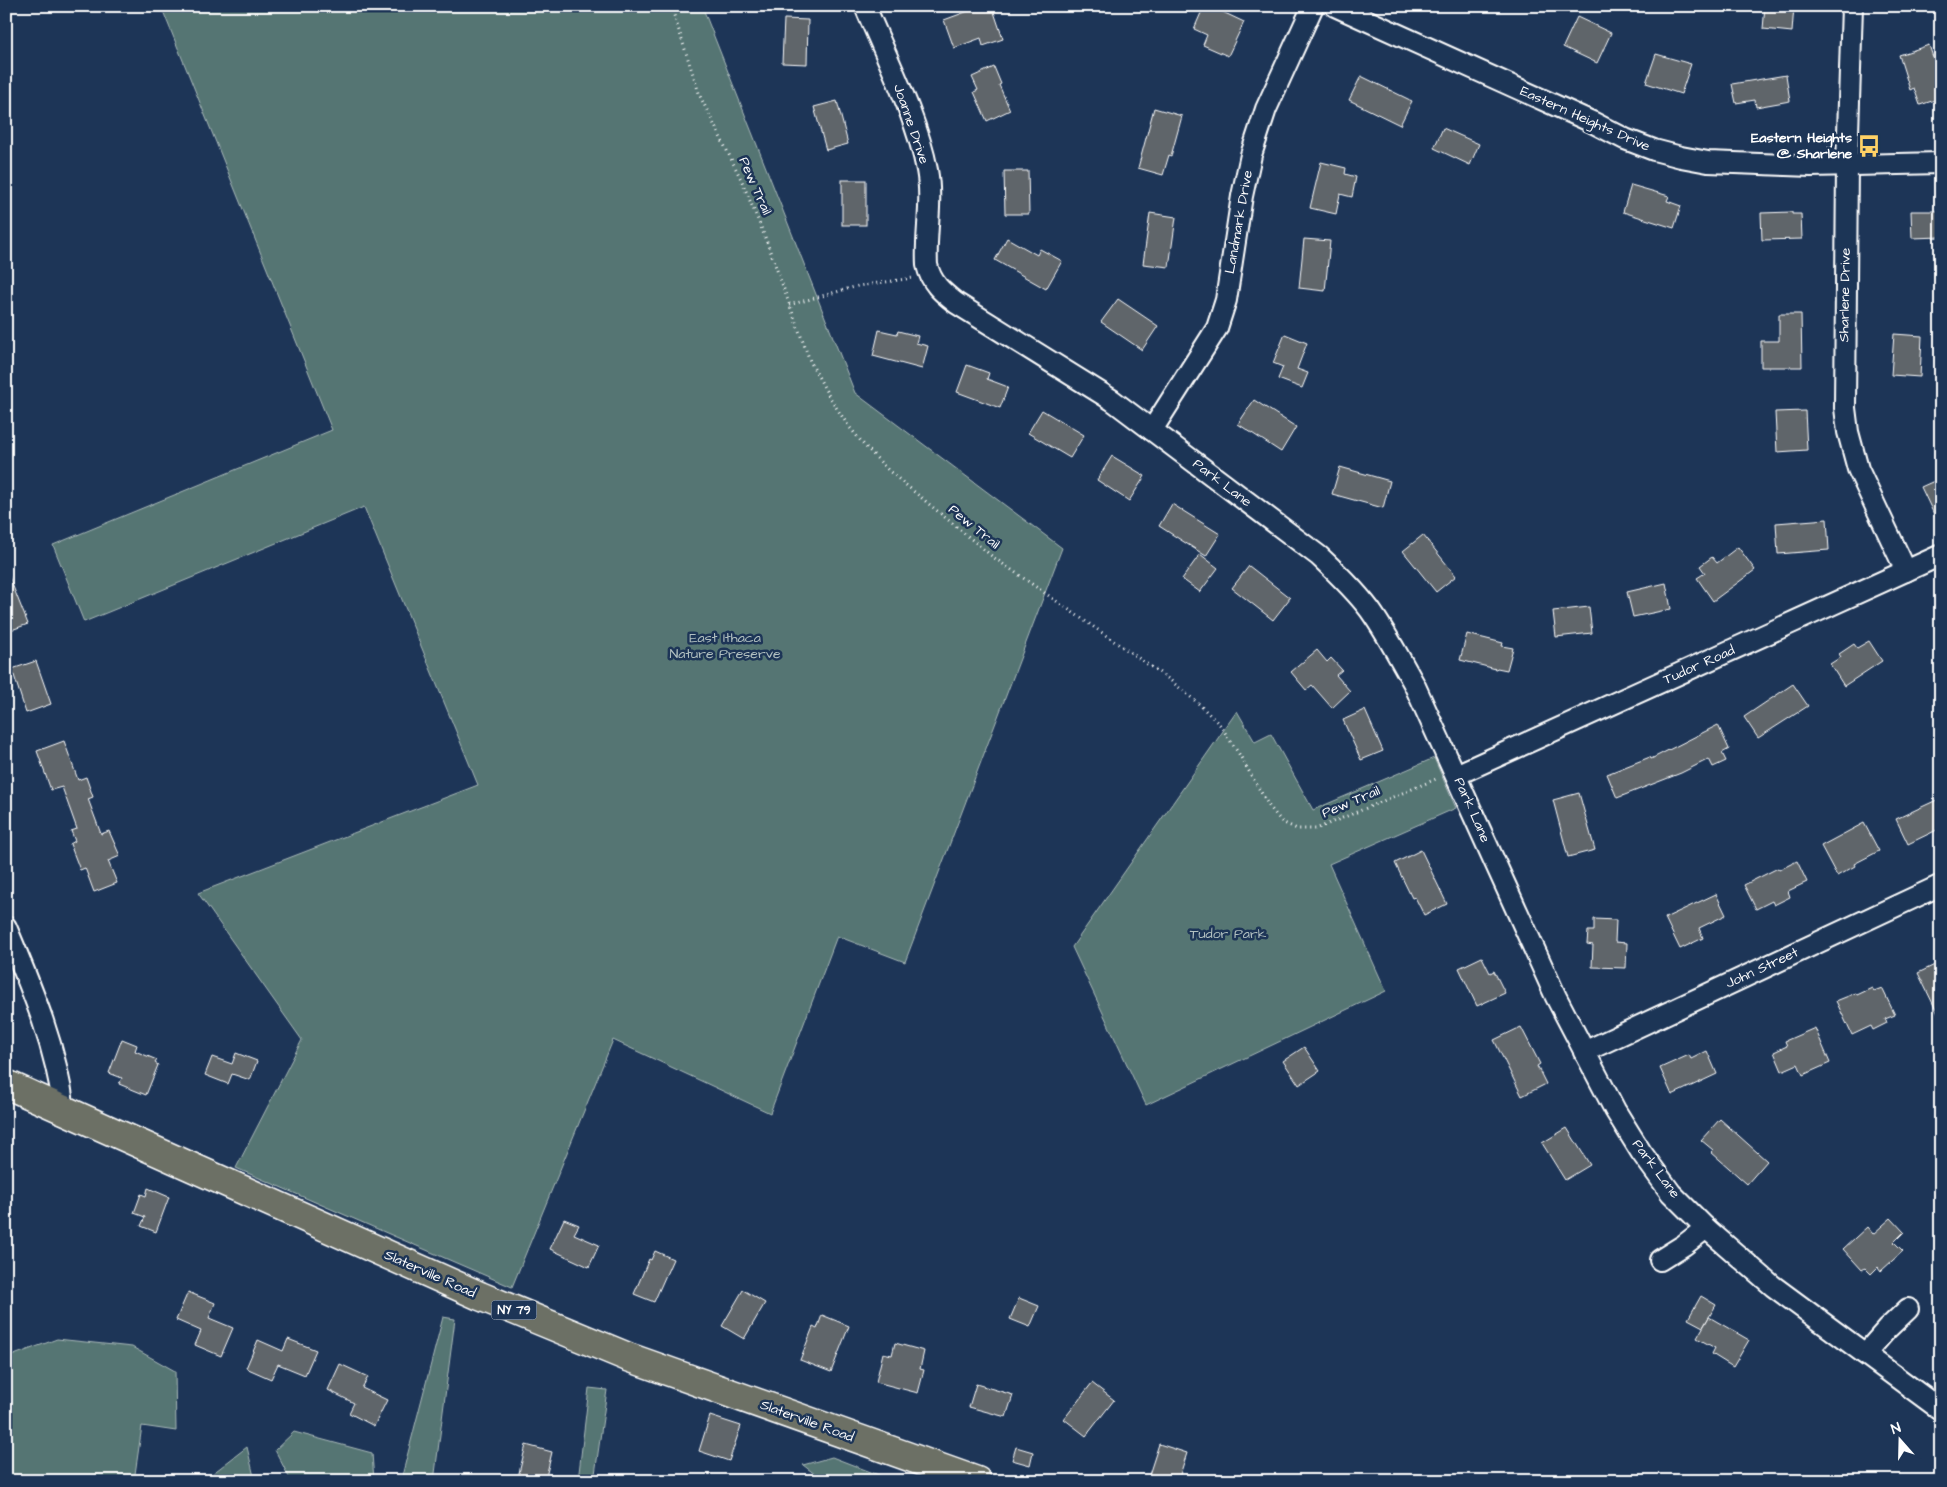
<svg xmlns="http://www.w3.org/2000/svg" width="1947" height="1487" viewBox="0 0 1947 1487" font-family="'Architects Daughter',sans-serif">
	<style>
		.green { fill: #547473; stroke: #aabab9 }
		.building { fill: #5f656a; stroke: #fff }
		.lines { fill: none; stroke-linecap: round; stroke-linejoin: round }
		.minor-casing { stroke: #fff; stroke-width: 24 }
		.highway-casing { stroke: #fff; stroke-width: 31 }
		.path { stroke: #fff; stroke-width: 3; stroke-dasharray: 1 4; stroke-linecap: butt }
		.minor { stroke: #1d3557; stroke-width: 20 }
		.highway { stroke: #6c7065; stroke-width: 28 }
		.labels { text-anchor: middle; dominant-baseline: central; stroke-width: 5; stroke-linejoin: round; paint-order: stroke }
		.shield { fill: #1d3557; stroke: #bbc2cd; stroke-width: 1 }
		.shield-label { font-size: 12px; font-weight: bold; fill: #fff }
		.street-label { font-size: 14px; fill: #fff; stroke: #1d3557 }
		.poi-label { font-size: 14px; font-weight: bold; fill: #fff; stroke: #1d3557; text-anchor: end }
		.park-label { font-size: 14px; fill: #b2c0c0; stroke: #1d3557 }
	</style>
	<rect width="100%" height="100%" fill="#1d3557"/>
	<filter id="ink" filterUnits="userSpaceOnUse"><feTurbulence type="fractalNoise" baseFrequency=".02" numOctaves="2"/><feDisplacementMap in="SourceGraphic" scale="10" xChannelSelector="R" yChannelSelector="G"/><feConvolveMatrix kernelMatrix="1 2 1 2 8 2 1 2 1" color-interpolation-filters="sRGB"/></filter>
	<g filter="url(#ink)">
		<!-- green -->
		<g class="green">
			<path d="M161 6H702L855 393 1062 548 905 962 837 936 770 1113 613 1040 512 1287 236 1168 302 1040 198 893 478 785 364 507 84 622 53 545 332 430Z"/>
			<path d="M1237 711 1255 742 1271 734 1313 810 1434 758 1456 808 1329 864 1386 991 1146 1105 1072 947Z"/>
			<path d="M443 1317 455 1319 434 1481H403L402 1476Z"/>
			<path d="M57 1339 132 1347 175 1371 176 1431 142 1426 134 1481H6V1358Z"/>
			<path d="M589 1388 607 1390 594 1481H578Z"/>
			<path d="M294 1432 372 1453 374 1481H291L275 1450Z"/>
			<path d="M247 1447 255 1481H203Z"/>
			<path d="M832 1457 894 1481H824L803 1465Z"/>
		</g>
		<!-- building -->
		<g class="building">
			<path d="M982 6H992L1003 39 983 46 981 38 954 48 944 20Z"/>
			<path d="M1204 6H1210L1244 22 1228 56 1203 45 1207 35 1194 29Z"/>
			<path d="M1765 6H1794L1792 32 1763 29Z"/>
			<path d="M1577 17 1611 33 1597 63 1563 47Z"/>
			<path d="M784 19 808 20 807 64 782 63Z"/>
			<path d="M1929 45 1941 81 1935 82 1941 98 1920 105 1914 88 1910 90 1899 55Z"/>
			<path d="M1656 54 1691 64 1681 94 1646 83Z"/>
			<path d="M994 67 1001 84 999 85 1010 110 987 121 974 92 978 90 972 77Z"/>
			<path d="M1786 75 1790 101 1756 107 1755 100 1736 103 1732 84Z"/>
			<path d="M1361 76 1412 101 1400 125 1349 100Z"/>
			<path d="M837 101 848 144 826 150 814 107Z"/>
			<path d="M1154 108 1182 116 1171 156 1169 155 1163 175 1138 168Z"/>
			<path d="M1443 128 1479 144 1470 165 1434 148Z"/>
			<path d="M1321 162 1346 168 1345 174 1356 177 1352 197 1340 194 1336 214 1310 208Z"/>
			<path d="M1004 171H1028L1029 214H1005Z"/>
			<rect x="842" y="180" width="24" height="45"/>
			<path d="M1631 185 1669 196 1667 201 1681 206 1674 228 1623 212Z"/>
			<path d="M1911 211H1941V237L1912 238Z"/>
			<path d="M1792 212V214H1801L1802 239 1762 240 1761 213Z"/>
			<path d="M1150 213 1176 217 1169 267 1143 264Z"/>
			<path d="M1007 238 1037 255 1040 249 1062 261 1046 289 995 260Z"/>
			<path d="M1304 239 1330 241 1325 291 1299 288Z"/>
			<path d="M1118 299 1158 326 1142 350 1101 322Z"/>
			<path d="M1779 314H1801L1802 367H1761V341H1779Z"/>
			<path d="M879 330 897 334 898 331 918 336 916 343 928 346 922 369 873 356Z"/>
			<path d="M1285 334 1307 343 1297 369 1308 373 1302 388 1278 379 1283 367 1273 363Z"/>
			<path d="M1894 334 1922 336 1920 377 1891 375Z"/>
			<path d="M967 365 989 373 987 379 1008 387 1000 408 957 392Z"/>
			<path d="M1254 400 1296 427 1281 452 1238 424Z"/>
			<path d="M1042 410 1084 435 1070 458 1028 433Z"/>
			<path d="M1805 411 1807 450 1777 452 1775 412Z"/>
			<path d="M1112 456 1145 476 1129 501 1097 480Z"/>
			<path d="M1340 467 1390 481 1383 508 1332 494Z"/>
			<path d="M1941 478V529L1921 487Z"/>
			<path d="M1172 504 1220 534 1206 556 1159 526Z"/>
			<path d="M1827 519 1829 550 1778 554 1776 523Z"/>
			<path d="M1423 535 1456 576 1436 592 1403 551Z"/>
			<path d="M1738 547 1755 570 1713 601 1697 578 1705 573 1700 566 1712 557 1717 563Z"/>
			<path d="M1200 554 1218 568 1200 592 1182 579Z"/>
			<path d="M1249 566 1290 598 1273 620 1232 588Z"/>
			<path d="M6 569 28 624 6 632Z"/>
			<path d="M1666 583 1671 609 1633 617 1627 592Z"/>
			<path d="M1589 607 1592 633 1556 637 1553 611Z"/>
			<path d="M1467 634 1503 643 1502 646 1513 648 1507 670 1497 668 1496 669 1460 660Z"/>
			<path d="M1869 641 1882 661 1844 686 1830 664 1841 657 1839 654 1854 644 1857 648Z"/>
			<path d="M1317 650 1327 662 1331 658 1342 670 1336 675 1350 691 1332 708 1312 685 1306 690 1291 672Z"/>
			<path d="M36 661 51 704 26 713 12 669Z"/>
			<path d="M1793 684 1808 706 1758 738 1744 717Z"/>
			<path d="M1365 710 1383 751 1361 760 1343 720Z"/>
			<path d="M1718 725 1729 749 1722 753 1726 761 1713 767 1709 759 1681 773 1617 798 1607 774 1650 757 1651 759Z"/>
			<path d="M64 741 78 780 86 777 93 797 88 799 101 834 109 831 120 856 108 861 117 883 94 892 85 868 80 870 70 844 75 841 71 831 77 829 62 787 51 790 37 751Z"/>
			<path d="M1579 793 1595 850 1568 857 1553 800Z"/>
			<path d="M1941 798V828L1908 844 1896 819Z"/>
			<path d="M1864 823 1879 851 1854 864 1855 866 1837 876 1821 846Z"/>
			<path d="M1421 850 1447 904 1424 915 1415 897 1412 898 1395 863Z"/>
			<path d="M1797 861 1807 882 1788 891 1790 897 1774 905 1772 901 1756 909 1744 885 1778 868 1779 870Z"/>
			<path d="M1716 894 1726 915 1699 928 1703 938 1680 949 1665 918Z"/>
			<path d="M1594 919 1616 920 1615 942 1627 943 1626 968 1592 967 1593 945 1587 944 1588 931H1594Z"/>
			<path d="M1482 957 1490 973 1494 971 1505 993 1477 1006 1459 968Z"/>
			<path d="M1941 962V1020L1918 973Z"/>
			<path d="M1872 988 1874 991 1882 988 1895 1015 1885 1019 1887 1023 1873 1030 1871 1026 1852 1035 1836 1001 1856 993 1857 995Z"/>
			<path d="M1521 1027 1540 1064 1537 1066 1546 1084 1522 1096 1494 1040Z"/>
			<path d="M1815 1028 1830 1063 1803 1075 1798 1064 1782 1071 1774 1052 1787 1046 1785 1041Z"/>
			<path d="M122 1039 137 1045 135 1051 157 1060 155 1063 158 1065 146 1095 119 1084 122 1078 109 1073Z"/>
			<path d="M1304 1047 1320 1071 1299 1085 1283 1061Z"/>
			<path d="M1707 1051 1717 1074 1672 1095 1660 1068 1689 1055 1691 1059Z"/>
			<path d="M236 1053 257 1061 250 1080 232 1074 228 1084 205 1075 212 1057 232 1064Z"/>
			<path d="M1720 1119 1767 1161 1747 1184 1711 1152 1713 1150 1701 1140Z"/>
			<path d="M1567 1128 1590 1165 1565 1180 1542 1143Z"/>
			<path d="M148 1188 169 1197 156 1232 141 1226 145 1217 134 1213 141 1194 146 1196Z"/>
			<path d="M1891 1218 1904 1232 1894 1242 1903 1251 1881 1271 1878 1267 1871 1274 1865 1268 1862 1270 1843 1249 1867 1227 1873 1234Z"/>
			<path d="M564 1219 579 1225 574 1234 599 1245 589 1267 550 1249Z"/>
			<path d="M655 1251 673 1259 654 1302 634 1294 649 1259 651 1260Z"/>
			<path d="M743 1290 765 1303 744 1339 722 1326Z"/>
			<path d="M188 1292 215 1303 209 1318 233 1328 221 1356 195 1345 201 1331 176 1320Z"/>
			<path d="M1701 1296 1716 1305 1703 1327 1688 1319Z"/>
			<path d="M1019 1298 1039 1306 1030 1327 1010 1319Z"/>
			<path d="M822 1315 849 1326 831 1372 800 1360 813 1327 817 1329Z"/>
			<path d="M1709 1317 1749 1340 1733 1367 1712 1354 1715 1348 1697 1338Z"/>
			<path d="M288 1339 316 1350 305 1375 278 1364 271 1379 246 1368 258 1340 283 1351Z"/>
			<path d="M895 1343 924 1351 920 1369 924 1370 918 1393 876 1382 883 1353 892 1355Z"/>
			<path d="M340 1364 368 1377 362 1388 387 1400 374 1426 349 1413 354 1403 328 1390Z"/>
			<path d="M1092 1383 1114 1400 1086 1436 1064 1419Z"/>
			<path d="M976 1384 1013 1395 1006 1417 969 1407Z"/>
			<path d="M710 1416 741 1426 729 1461 699 1451Z"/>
			<path d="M1159 1444 1187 1453 1178 1481H1147Z"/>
			<path d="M526 1445 552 1452 545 1481H517Z"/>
			<path d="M1016 1447 1033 1452 1030 1465 1012 1460Z"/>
		</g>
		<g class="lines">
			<defs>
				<g id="minor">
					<path d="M865 6C886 57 917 117 927 170 933 202 925 234 927 265 931 283 942 292 956 303L1112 400 1319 556C1337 573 1355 590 1370 610 1387 634 1400 659 1414 684L1556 997 1615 1110 1641 1152 1671 1193 1706 1228 1773 1286 1941 1410"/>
					<path d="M1335 6 1592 122 1625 139 1654 150 1681 157 1708 162 1811 166 1941 163"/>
					<path d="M1852 6 1847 165 1845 408 1848 432 1858 469 1906 571"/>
					<path d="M1152 430 1217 328 1226 300 1242 196 1251 155 1266 109 1313 6"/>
					<path d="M1456 775 1941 555"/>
					<path d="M6 927C31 987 56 1045 64 1110"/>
					<path d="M1584 1052 1941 885"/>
					<path d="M1660 1260 1684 1245 1706 1228"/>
					<path d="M1865 1354 1887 1329 1908 1309"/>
				</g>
				<path id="highway" d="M6 1084 480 1296 628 1357 977 1481"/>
			</defs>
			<!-- minor casing -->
			<use href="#minor" class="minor-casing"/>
			<!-- highway casing -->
			<use href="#highway" class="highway-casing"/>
			<!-- path -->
			<g class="path">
				<path d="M671 6 700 96 741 179 765 237 810 361 827 393 847 424 864 445 889 471 993 557 1170 680 1199 704 1220 725 1239 754 1269 806 1282 822 1297 829H1316L1436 779"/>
				<path d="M789 305 858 286 913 278"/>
			</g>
			<!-- minor -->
			<use href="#minor" class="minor"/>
			<!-- highway -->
			<use href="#highway" class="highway"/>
		</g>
	</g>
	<!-- icons -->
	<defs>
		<symbol id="bus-bare" viewBox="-9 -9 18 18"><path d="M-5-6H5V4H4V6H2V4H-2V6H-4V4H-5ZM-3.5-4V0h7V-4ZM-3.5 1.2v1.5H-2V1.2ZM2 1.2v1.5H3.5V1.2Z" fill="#ffd166" stroke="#1d3557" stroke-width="2.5" paint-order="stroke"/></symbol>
	</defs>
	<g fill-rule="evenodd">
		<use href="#bus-bare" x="1853" y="130" width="32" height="32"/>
	</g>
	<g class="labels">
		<!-- shield labels -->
		<rect class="shield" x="491.5" y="1300.5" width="45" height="19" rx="4"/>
		<g class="shield-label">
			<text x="514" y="1310">NY 79</text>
		</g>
		<!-- street labels -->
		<g class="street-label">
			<text transform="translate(1585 119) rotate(24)">Eastern Heights Drive</text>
			<text transform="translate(911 124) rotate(71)">Joanne Drive</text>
			<text transform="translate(755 186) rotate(66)">Pew Trail</text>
			<text transform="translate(1239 222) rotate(-80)">Landmark Drive</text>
			<text transform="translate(1845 295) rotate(-89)">Sharlene Drive</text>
			<text transform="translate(1222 483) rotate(37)">Park Lane</text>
			<text transform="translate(974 527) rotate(39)">Pew Trail</text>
			<text transform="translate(1699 665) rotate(-24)">Tudor Road</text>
			<text transform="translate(1351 802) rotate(-23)">Pew Trail</text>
			<text transform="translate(1472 810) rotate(66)">Park Lane</text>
			<text transform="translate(1762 968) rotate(-25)">John Street</text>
			<text transform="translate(1656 1169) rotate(53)">Park Lane</text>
			<text transform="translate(430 1274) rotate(24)">Slaterville Road</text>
			<text transform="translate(807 1421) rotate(20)">Slaterville Road</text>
		</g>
		<!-- poi labels -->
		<g class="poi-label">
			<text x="1852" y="138">Eastern Heights<tspan x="1852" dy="16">@ Sharlene</tspan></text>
		</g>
		<!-- park labels -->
		<g class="park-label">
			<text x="725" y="638">East Ithaca<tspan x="725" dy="16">Nature Preserve</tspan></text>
			<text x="1228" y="934">Tudor Park</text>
		</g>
	</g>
	<!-- margin -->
	<rect width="1947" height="1487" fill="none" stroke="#1d3557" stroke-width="25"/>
	<rect x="12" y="12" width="1922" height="1462" fill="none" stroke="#fff" stroke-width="2" filter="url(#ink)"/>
	<!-- north arrow -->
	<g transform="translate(1900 1440) rotate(340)" stroke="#1d3557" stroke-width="4" paint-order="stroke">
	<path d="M0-4L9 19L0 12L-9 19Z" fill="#ffffff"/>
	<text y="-8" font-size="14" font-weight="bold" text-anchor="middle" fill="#ffffff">N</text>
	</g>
</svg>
